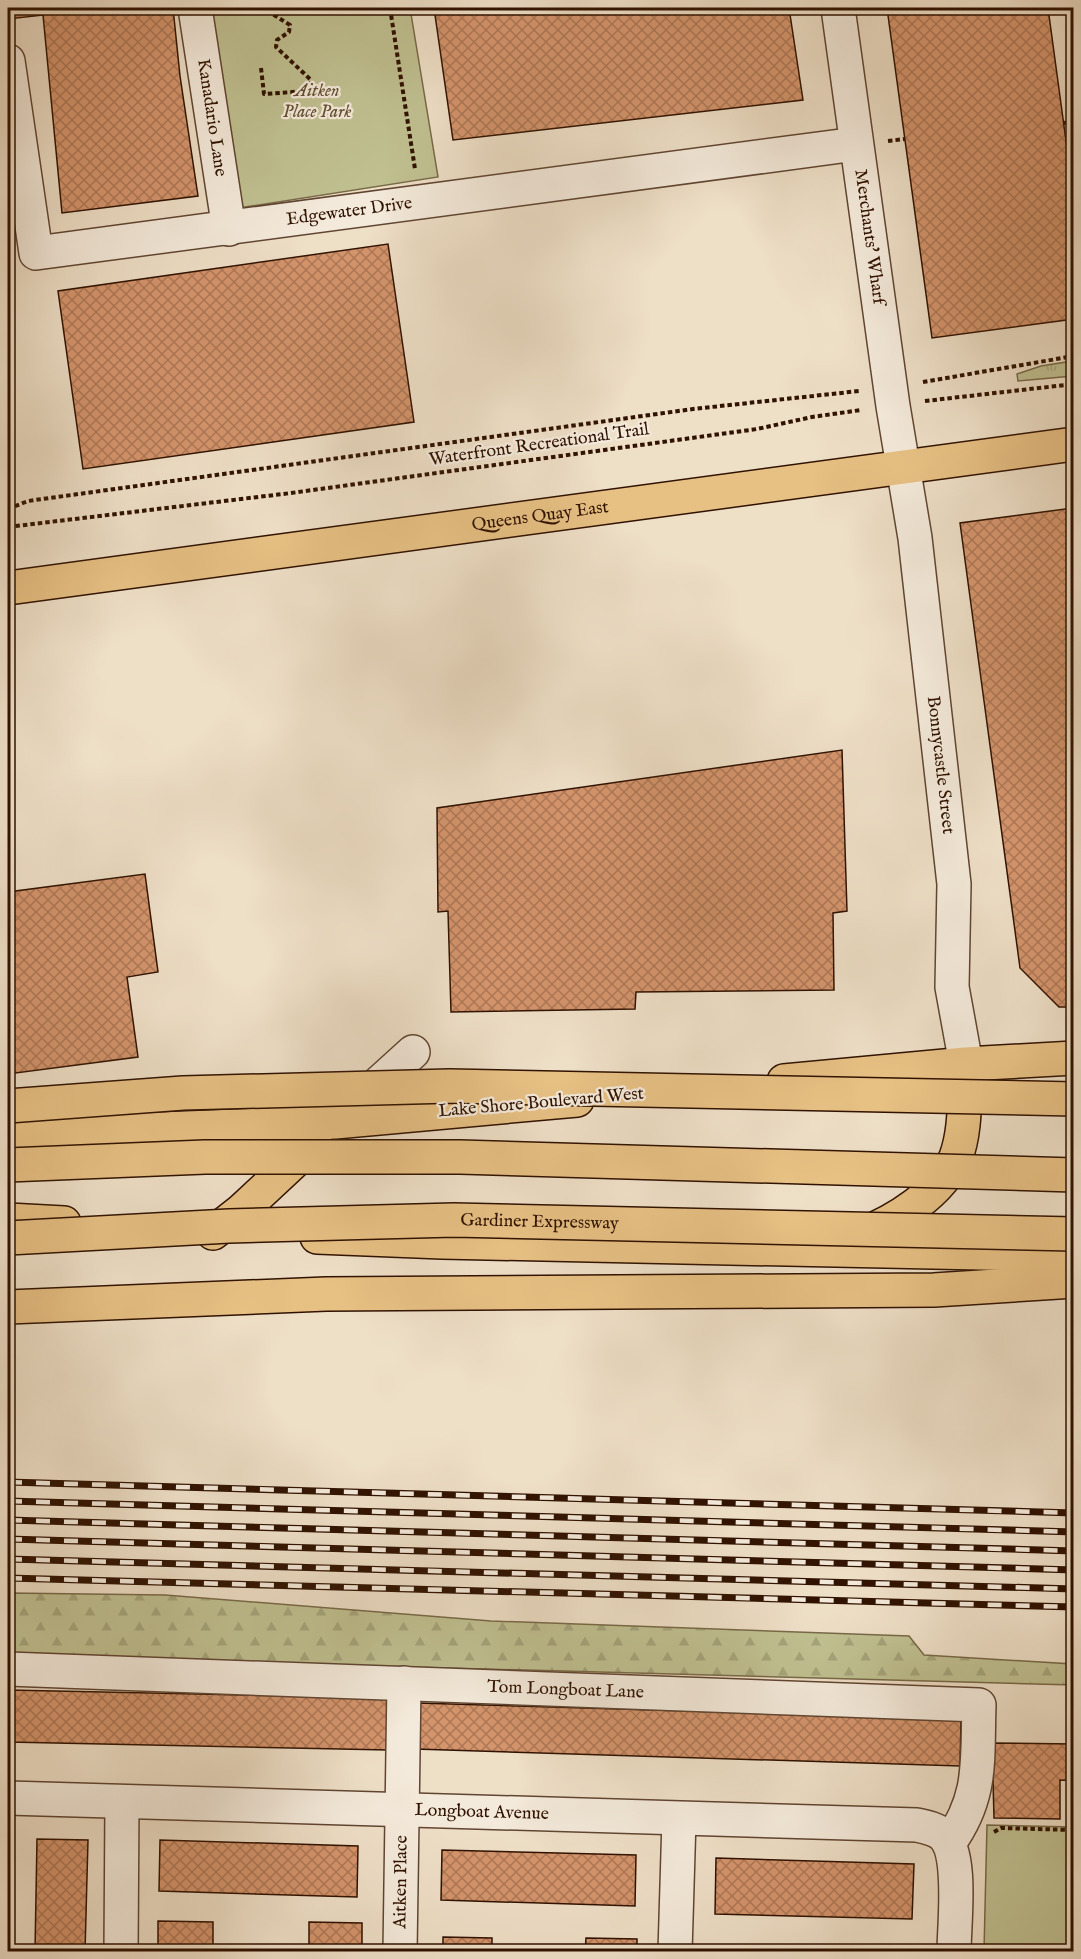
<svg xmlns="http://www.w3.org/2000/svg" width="1081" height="1959" viewBox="0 0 1081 1959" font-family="'IM FELL English',serif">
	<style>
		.grass { fill: url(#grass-tufts); stroke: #786948; stroke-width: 1.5 }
		.forest { fill: url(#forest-firs); stroke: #786948; stroke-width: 1.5 }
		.green { fill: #c0c091; stroke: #786948; stroke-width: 1.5 }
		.building { fill: url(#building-cross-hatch); stroke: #301200; stroke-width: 1.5 }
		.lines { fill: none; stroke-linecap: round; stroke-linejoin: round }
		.minor-casing { stroke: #604532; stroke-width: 36 }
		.major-casing { stroke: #301200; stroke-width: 36 }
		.highway-casing { stroke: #301200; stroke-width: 36 }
		.path { stroke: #301200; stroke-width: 4; stroke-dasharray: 4.5 3; stroke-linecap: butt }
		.minor { stroke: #f4eadb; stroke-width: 33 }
		.major { stroke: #e7c084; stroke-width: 33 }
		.highway { stroke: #e7c084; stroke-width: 33 }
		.rail-casing { stroke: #301200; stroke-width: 7 }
		.rail { stroke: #f4eadb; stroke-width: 4.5; stroke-dasharray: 14; stroke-linecap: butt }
		.highway-bridge-casing { stroke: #301200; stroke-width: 36; stroke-linecap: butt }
		.highway-bridge { stroke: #e7c084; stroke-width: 33 }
		.labels { text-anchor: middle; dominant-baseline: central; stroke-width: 4.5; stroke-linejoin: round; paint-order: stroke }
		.park-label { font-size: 18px; font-style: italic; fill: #624f33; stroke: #f4eadb }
		.street-label { font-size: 18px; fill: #301200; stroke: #f4eadb }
	</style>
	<defs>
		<pattern id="grass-tufts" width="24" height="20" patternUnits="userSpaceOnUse" patternTransform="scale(1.5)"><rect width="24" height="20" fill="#c0c091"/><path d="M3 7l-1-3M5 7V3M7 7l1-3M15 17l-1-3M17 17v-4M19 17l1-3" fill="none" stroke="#a5a47b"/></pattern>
		<pattern id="forest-firs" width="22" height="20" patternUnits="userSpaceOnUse" patternTransform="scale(1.5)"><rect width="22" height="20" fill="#c0c091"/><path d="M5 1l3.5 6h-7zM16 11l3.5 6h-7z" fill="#a5a47b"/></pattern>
		<pattern id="building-cross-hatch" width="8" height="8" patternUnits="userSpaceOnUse" patternTransform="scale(1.5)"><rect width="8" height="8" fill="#d4946c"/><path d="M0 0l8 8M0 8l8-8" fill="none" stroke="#ac7756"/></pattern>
	</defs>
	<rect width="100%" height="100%" fill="#eedfc7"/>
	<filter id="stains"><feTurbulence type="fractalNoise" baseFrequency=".00333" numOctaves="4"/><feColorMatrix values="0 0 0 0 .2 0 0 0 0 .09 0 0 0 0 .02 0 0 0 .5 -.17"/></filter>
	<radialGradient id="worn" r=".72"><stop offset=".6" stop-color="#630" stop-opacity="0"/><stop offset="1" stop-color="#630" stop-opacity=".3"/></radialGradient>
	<!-- grass -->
	<path class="grass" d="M1073 361V376L1018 381 1017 374 1041 366Z"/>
	<!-- forest -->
	<path class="forest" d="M8 1593 165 1595 491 1621 909 1636 924 1655 1073 1664 1074 1685 8 1656Z"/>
	<!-- green -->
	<g class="green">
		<path d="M206 8H410L438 177 239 208Z"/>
		<path d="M987 1825 1073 1827V1951H984Z"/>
	</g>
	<!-- building -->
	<g class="building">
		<path d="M8 8H173L180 76 198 196 62 213 43 15 8 19Z"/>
		<path d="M434 8H789L803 100 453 140Z"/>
		<path d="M887 8H1048L1074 200V319L932 338Z"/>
		<path d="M388 244 414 422 83 469 58 291Z"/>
		<path d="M1073 508H1074V1007H1059L1020 968 960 523Z"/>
		<path d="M842 750 847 911 833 913 834 990 636 992 635 1009 451 1012 448 911 438 912 437 808Z"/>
		<path d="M145 874 158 972 127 977 138 1057 8 1074V892Z"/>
		<path d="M8 1690 389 1698 388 1750 8 1742Z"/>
		<path d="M417 1703 961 1719 960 1766 415 1749Z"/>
		<path d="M992 1743 1074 1744V1781L1060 1780V1819L994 1818Z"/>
		<path d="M37 1839 88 1840 85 1952H35Z"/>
		<path d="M160 1840 358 1846 357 1897 159 1891Z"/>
		<path d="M442 1850 636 1855 635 1906 441 1900Z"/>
		<path d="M716 1858 914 1864 912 1919 715 1914Z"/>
		<path d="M158 1921 213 1922V1952H158Z"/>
		<path d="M309 1922 362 1923V1952H309Z"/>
		<path d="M443 1937 492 1938V1952H443Z"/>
		<path d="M586 1938 637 1939V1952H585Z"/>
		<path d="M718 1948 771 1949V1952H718Z"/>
	</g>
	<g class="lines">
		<defs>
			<g id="minor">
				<path id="s1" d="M195 8 229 229"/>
				<path id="s2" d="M838 8 893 406 915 538 954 884 952 987 966 1064"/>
				<path id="s3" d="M8 61 36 253 856 144"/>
				<path d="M359 1101 413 1052"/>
				<path id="s4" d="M8 1669 979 1705C977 1760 983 1796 949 1843"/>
				<path id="s5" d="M8 1798 917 1825C926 1827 936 1829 943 1835 963 1854 954 1924 954 1952"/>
				<path d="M121 1952 122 1802"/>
				<path id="s6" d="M400 1952 404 1683"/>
				<path d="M675 1952 679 1819"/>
			</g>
			<g id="major">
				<path id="s7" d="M8 588 1074 444"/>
			</g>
			<g id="highway">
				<path d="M784 1081 966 1064 1074 1058"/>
				<path d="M8 1135 335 1122 577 1100"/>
				<path d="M8 1220 64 1223"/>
				<path d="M213 1233 241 1211 315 1142"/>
				<path d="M860 1235C894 1222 942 1193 956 1157 966 1130 964 1097 966 1069"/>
				<path d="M317 1237 442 1242 1074 1255"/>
				<path d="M8 1307 326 1294 934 1290 1074 1281"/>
			</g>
		</defs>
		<!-- minor casing -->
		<use href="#minor" class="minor-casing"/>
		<!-- major casing -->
		<use href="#major" class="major-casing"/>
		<!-- highway casing -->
		<use href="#highway" class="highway-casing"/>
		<!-- path -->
		<g class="path">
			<path d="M390 8 415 169"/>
			<path d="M261 68 264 94 307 91 311 80 276 47 277 40 289 32 290 25 263 8"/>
			<path d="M1063 123 1074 122"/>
			<path d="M888 141 905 139"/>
			<path d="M923 382 1074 356"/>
			<path d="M925 401 1074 384"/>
			<path d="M8 509 28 501 693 409 859 391"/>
			<path d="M8 527 291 493 757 429 812 417 861 410"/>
			<path d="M994 1832 1001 1828 1074 1830"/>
		</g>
		<!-- minor -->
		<use href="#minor" class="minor"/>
		<!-- major -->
		<use href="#major" class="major"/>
		<!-- highway -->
		<use href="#highway" class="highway"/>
		<defs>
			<g id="rail">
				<path d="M8 1482 1074 1513"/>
				<path d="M8 1501 1074 1532"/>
				<path d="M8 1520 1074 1551"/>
				<path d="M8 1539 1074 1570"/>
				<path d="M8 1559 1074 1589"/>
				<path d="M8 1578 1074 1607"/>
			</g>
		</defs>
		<!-- rail casing -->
		<use href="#rail" class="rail-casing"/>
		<!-- rail -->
		<use href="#rail" class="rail"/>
		<defs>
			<g id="highway-bridge">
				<path d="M8 1106 183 1093 450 1086 1074 1099"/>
				<path d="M8 1165 205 1157H460L1074 1175"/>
				<path id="s8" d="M8 1238 229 1226 454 1220 1074 1234"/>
			</g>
		</defs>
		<!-- highway-bridge casing -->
		<use href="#highway-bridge" class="highway-bridge-casing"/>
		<!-- highway-bridge -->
		<use href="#highway-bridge" class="highway-bridge"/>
	</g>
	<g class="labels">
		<!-- park labels -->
		<g class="park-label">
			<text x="317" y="91">Aitken<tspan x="317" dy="21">Place Park</tspan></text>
		</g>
		<!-- street labels -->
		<g class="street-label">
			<text stroke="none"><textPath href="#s1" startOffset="111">Kanadario Lane</textPath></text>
			<text stroke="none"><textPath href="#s3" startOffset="510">Edgewater Drive</textPath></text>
			<text stroke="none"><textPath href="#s2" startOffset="231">Merchants' Wharf</textPath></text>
			<text transform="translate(539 445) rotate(-8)">Waterfront Recreational Trail</text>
			<text stroke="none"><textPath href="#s7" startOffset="537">Queens Quay East</textPath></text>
			<text stroke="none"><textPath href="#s2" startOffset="764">Bonnycastle Street</textPath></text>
			<text transform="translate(541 1103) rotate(-5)">Lake Shore Boulevard West</text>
			<text stroke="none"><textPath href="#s8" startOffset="532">Gardiner Expressway</textPath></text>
			<text stroke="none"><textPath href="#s4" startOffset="558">Tom Longboat Lane</textPath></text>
			<text stroke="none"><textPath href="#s5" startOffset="474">Longboat Avenue</textPath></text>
			<text stroke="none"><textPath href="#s6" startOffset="70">Aitken Place</textPath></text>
		</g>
	</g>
	<!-- margin -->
	<rect width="1081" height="1959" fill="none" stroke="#eedfc7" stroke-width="30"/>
	<rect x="9" y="9" width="1063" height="1941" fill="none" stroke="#301200" stroke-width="3"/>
	<rect x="15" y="15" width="1051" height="1929" fill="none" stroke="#301200" stroke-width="1.5"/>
	<rect width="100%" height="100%" filter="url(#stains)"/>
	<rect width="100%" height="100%" fill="url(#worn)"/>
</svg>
